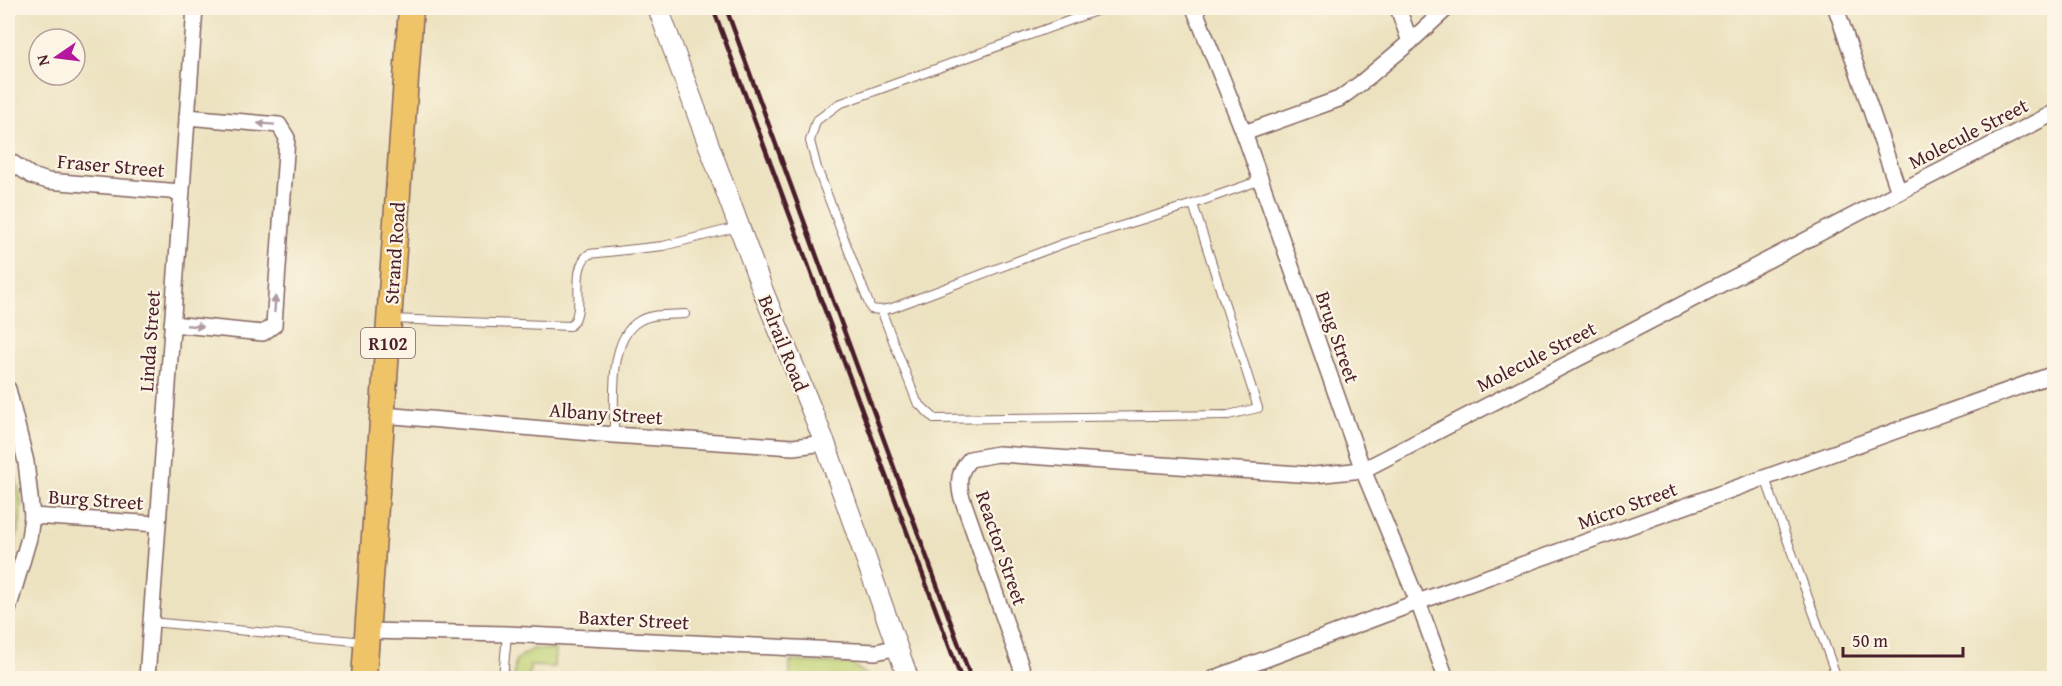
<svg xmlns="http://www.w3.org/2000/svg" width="2062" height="686" viewBox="0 0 2062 686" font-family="'Gentium Book Plus',serif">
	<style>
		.green { fill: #bfd174; stroke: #847850; stroke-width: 1.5 }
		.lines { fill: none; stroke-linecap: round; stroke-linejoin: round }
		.service-casing { stroke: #83635f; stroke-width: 10 }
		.minor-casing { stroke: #83635f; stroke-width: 18 }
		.tertiary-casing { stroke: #83635f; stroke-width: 22 }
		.primary-casing { stroke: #83635f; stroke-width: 27 }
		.service { stroke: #fff; stroke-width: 8 }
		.minor { stroke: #fff; stroke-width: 15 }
		.tertiary { stroke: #fff; stroke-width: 20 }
		.primary { stroke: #efc469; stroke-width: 24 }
		.rail { stroke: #4a1f2b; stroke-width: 4.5 }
		.oneway { fill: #ae9aa0 }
		.labels { text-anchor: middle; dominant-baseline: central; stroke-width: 4.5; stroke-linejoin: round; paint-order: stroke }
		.shield { fill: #fcf5e5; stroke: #7f5f63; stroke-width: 1.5 }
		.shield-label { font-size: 18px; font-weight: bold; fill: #4a1f2b }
		.street-label { font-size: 20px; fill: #4a1f2b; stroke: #fcf5e5 }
	</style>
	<rect width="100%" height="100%" fill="#fcf5e5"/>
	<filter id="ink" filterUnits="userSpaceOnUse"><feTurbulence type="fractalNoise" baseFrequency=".0167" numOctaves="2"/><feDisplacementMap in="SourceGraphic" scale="12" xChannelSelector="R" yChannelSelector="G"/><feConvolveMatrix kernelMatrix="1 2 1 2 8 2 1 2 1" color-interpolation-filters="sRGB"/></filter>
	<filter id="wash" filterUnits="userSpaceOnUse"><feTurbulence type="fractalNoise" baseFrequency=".008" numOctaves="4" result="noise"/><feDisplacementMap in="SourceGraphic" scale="24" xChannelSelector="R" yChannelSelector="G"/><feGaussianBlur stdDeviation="1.35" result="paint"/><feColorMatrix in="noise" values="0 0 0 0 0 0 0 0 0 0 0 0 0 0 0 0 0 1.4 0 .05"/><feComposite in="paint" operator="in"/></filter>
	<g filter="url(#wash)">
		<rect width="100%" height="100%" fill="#ece2c0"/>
		<!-- green -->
		<g class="green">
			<path d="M8 437 21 501 20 522 8 574Z"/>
			<path d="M532 649 555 650 554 667 530 666 529 678H514L515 661Z"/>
			<path d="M790 661 851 664 871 678H788L790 676Z"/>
		</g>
	</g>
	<g filter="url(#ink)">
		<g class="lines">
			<defs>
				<g id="service">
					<path d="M1104 8 839 104 816 121 810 141 817 168 871 309 881 310 892 308 1065 243 1193 204 1261 180"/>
					<path d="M881 310 917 402 935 419 1228 415 1258 408 1193 204"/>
					<path d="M392 319 570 326C588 312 568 270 589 254L663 246 738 227"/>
					<path d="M614 435C615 403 607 340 639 321 652 313 671 315 685 314"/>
					<path d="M1765 478 1837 678"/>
					<path d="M151 622 365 642"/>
					<path d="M503 678 507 634"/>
				</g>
				<g id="minor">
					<path d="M1194 8 1244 133 1363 470 1418 602 1446 678"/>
					<path d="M1398 8 1410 42"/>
					<path d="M1836 8 1899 192"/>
					<path d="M1244 133 1339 99 1361 83 1410 42 1447 8"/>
					<path d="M8 160 32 176 48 181 181 192"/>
					<path d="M172 324 263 333 274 325 287 138 279 125 187 117"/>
					<path d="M8 389 26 462 32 516 29 538 8 610"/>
					<path d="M383 415 614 435 793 447 825 443"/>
					<path d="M32 516 158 524"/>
					<path d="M367 631 507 634 876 652 898 647"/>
					<path d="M147 678 195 8"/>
					<path d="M1025 678 961 495C958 480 959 471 970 459L998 454 1314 475 1363 470 1899 192 2054 113"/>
					<path d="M1215 678 1418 602 2054 374"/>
				</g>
				<path id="tertiary" d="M658 8 763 291 825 443 908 678"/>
				<path id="primary" d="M364 678 411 8"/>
			</defs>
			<!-- service casing -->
			<use href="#service" class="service-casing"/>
			<!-- minor casing -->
			<use href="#minor" class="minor-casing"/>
			<!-- tertiary casing -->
			<use href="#tertiary" class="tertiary-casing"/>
			<!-- primary casing -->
			<use href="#primary" class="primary-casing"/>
			<!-- service -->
			<use href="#service" class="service"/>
			<!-- minor -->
			<use href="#minor" class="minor"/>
			<!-- tertiary -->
			<use href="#tertiary" class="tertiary"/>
			<!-- primary -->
			<use href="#primary" class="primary"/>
			<!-- rail -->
			<g class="rail">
				<path d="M713 8 961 678"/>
				<path d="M726 8 971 678"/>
			</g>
		</g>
		<!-- one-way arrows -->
		<defs><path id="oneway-solid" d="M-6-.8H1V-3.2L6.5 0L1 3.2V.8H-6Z" transform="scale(1.5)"/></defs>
		<g class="oneway">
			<use href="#oneway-solid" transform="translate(266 124) rotate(-176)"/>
			<use href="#oneway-solid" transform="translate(275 304) rotate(-86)"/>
			<use href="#oneway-solid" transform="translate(195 326) rotate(5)"/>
		</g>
	</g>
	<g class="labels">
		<!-- shield labels -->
		<rect class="shield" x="361" y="328" width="54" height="30" rx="4.5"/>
		<g class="shield-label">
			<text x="388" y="343">R102</text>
		</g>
		<!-- street labels -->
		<g class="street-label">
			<text transform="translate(1968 133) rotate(-27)">Molecule Street</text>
			<text transform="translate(111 165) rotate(5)">Fraser Street</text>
			<text transform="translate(394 253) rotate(-86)">Strand Road</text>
			<text transform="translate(1338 337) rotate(71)">Brug Street</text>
			<text transform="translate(149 341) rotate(-86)">Linda Street</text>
			<text transform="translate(784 343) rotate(68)">Belrail Road</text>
			<text transform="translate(1536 356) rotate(-27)">Molecule Street</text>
			<text transform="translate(606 413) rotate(4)">Albany Street</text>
			<text transform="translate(96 499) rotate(4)">Burg Street</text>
			<text transform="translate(1627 505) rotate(-20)">Micro Street</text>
			<text transform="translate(1002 548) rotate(71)">Reactor Street</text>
			<text transform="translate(634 619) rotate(3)">Baxter Street</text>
		</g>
	</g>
	<!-- margin -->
	<rect width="2062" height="686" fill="none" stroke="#fcf5e5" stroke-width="30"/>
	<!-- north arrow -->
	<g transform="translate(57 57) rotate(256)"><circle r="28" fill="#fcf5e5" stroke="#b59f9b" stroke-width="1.5"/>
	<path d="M0-4.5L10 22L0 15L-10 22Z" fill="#b5179e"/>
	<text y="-9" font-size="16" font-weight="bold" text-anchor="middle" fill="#4a1f2b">N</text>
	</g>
	<!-- scale -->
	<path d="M1843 647v9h120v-9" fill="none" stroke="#4a1f2b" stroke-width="3"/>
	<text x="1852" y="647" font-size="18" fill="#4a1f2b" stroke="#fcf5e5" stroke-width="4.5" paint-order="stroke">50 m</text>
</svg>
